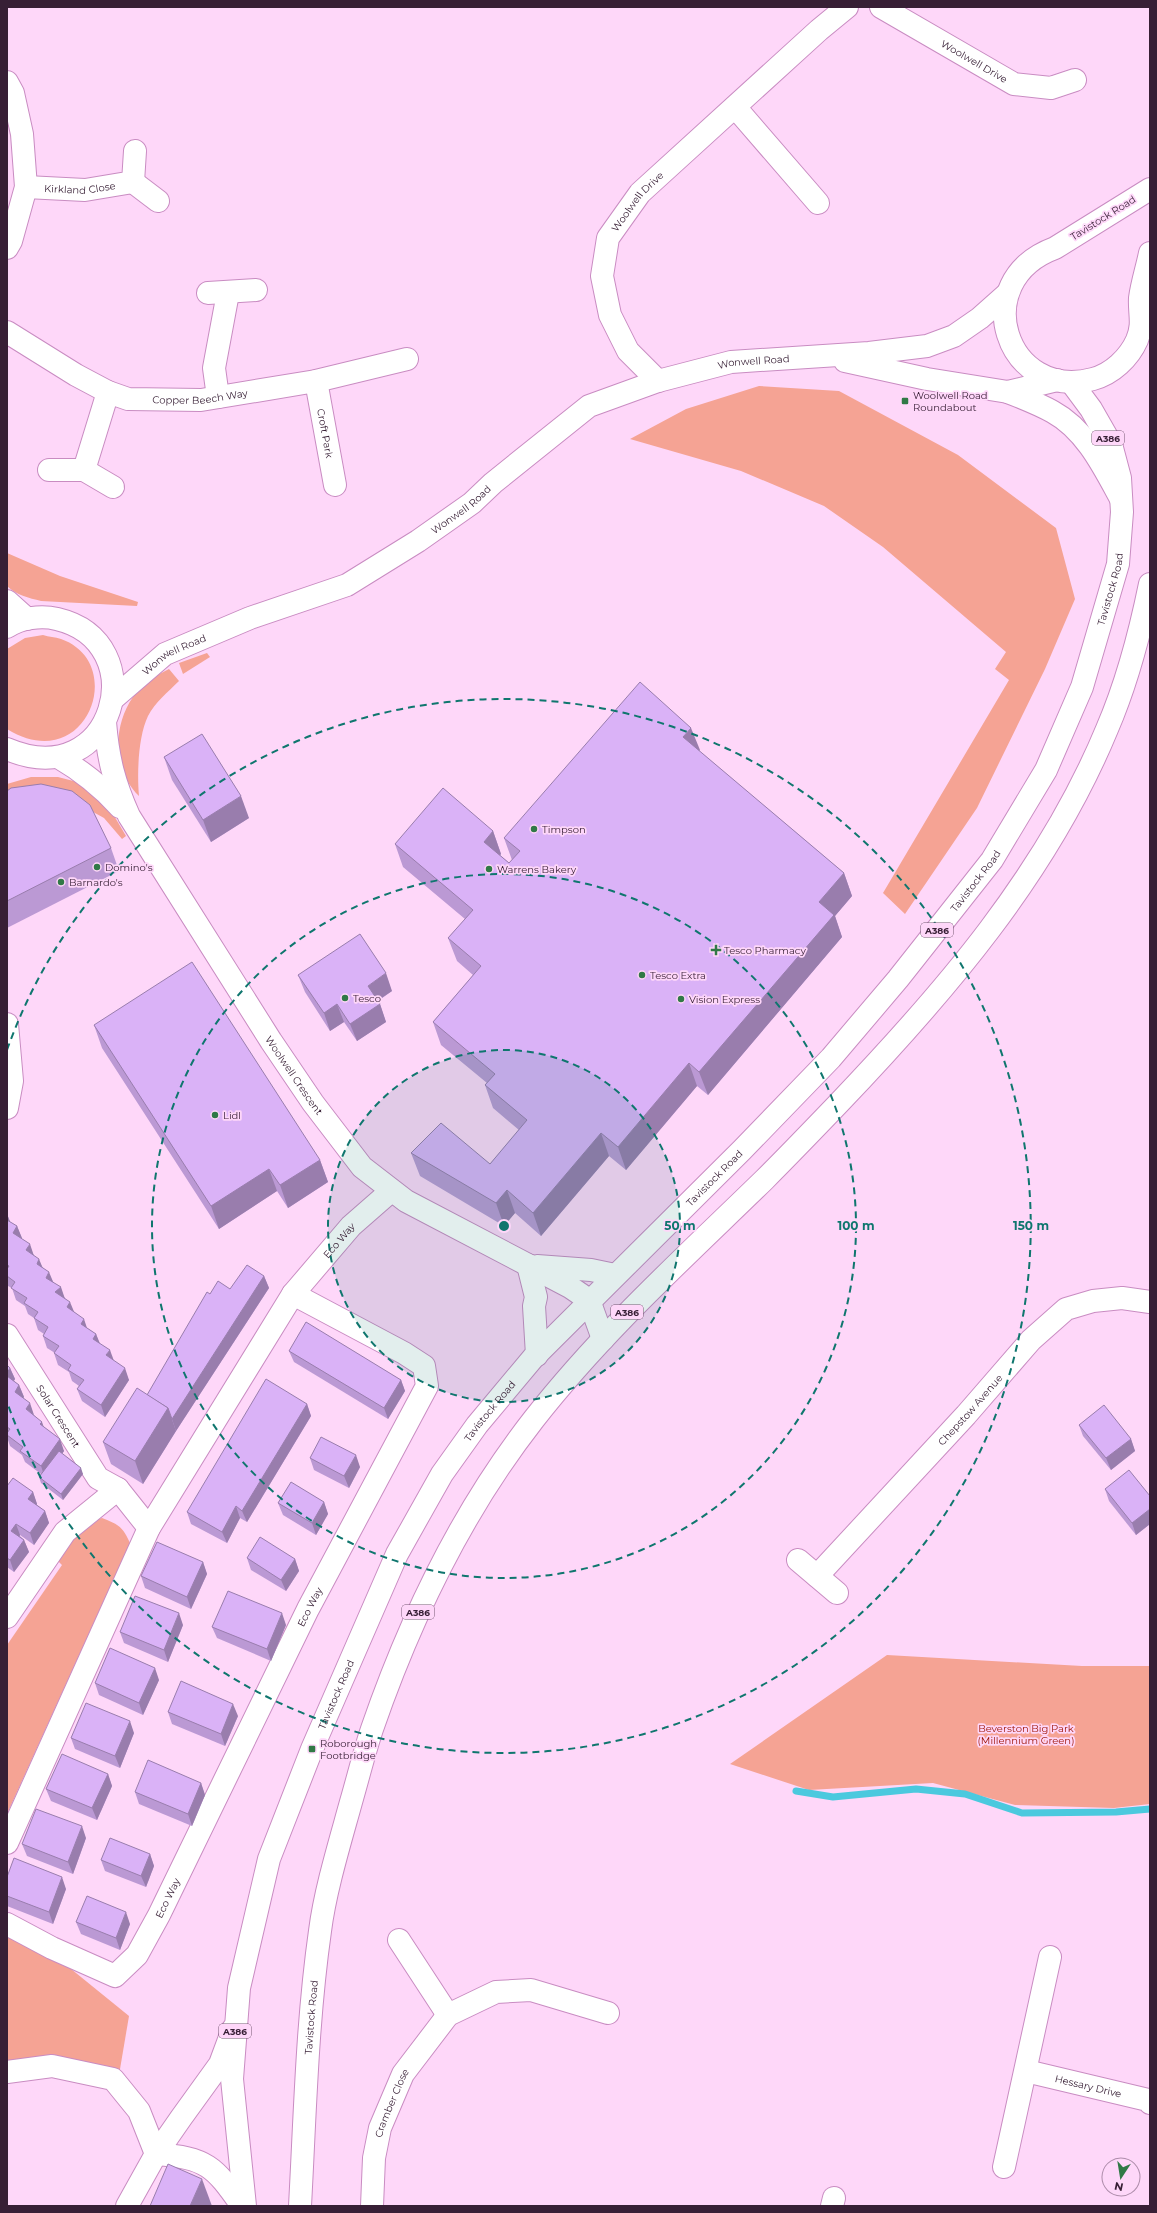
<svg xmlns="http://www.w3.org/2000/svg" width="1157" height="2213" viewBox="0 0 1157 2213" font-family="Montserrat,sans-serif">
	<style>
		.green { fill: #f5a394 }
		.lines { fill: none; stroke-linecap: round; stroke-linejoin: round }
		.stream { stroke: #4bc9de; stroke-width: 7 }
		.minor-casing { stroke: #c98cc2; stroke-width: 24 }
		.tertiary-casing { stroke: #c98cc2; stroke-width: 24 }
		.trunk-casing { stroke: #c98cc2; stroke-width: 24 }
		.minor { stroke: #fff; stroke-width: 22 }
		.tertiary { stroke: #fff; stroke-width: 22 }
		.trunk { stroke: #fff; stroke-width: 22 }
		.wall { fill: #bb99d4 }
		.shaded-wall { fill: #997dad }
		.building { fill: #dab2f7; stroke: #997dad }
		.ring { fill: none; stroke: #0f766e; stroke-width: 2; stroke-dasharray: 7 5 }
		.poi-dot { fill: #307946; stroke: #fed7f9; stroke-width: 1.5 }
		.labels { text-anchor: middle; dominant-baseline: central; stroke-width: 3.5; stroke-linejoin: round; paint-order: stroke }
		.shield { fill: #fed7f9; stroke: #735670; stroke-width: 1 }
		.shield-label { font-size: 9px; font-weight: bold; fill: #371f35 }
		.street-label { font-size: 10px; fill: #371f35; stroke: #fed7f9 }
		.poi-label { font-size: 10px; fill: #371f35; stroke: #fed7f9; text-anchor: start }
		.park-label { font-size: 10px; fill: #9b1203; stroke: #fed7f9 }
		.centre { fill: #0f766e; stroke: #fed7f9; stroke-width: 2 }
		.ring-label { font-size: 12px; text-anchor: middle; font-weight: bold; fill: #0f766e; stroke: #fed7f9; stroke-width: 3.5; stroke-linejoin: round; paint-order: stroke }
	</style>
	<rect width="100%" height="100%" fill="#fed7f9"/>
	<!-- green -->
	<g class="green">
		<path d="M759 386 839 391 958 455 1056 528 1075 599 1045 669 977 808 905 914 883 893 1009 680 995 669 1006 652 883 547 824 506 741 471 630 439 686 409Z"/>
		<path d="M7 553 60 576 138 602 137 606 41 601C29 598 16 595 7 586Z"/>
		<path d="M43 635C49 637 55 637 61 639 129 663 86 778 7 729V649L25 638Z"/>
		<path d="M207 653 210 657 183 674 179 663Z"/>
		<path d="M169 669 179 681C168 692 155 702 148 716 138 737 137 774 139 796 113 771 112 727 133 697 141 684 155 676 169 669Z"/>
		<path d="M31 777H58L81 783 106 802 126 836 122 839 104 818 75 802 7 806V784Z"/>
		<path d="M102 1518C118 1524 123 1527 130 1543L7 1814V1645L62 1565 57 1560 85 1524Z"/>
		<path d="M887 1655 1082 1666H1150V1804L1114 1808 1015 1805 933 1783 809 1790 730 1764Z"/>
		<path d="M7 1917 129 2016 119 2075 7 2065Z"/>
	</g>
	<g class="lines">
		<!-- stream -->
		<path class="stream" d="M796 1791 833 1797 916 1789 965 1794 1022 1813 1116 1812 1150 1809"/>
		<defs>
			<g id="minor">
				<path id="s1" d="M881 7 1014 84 1051 88 1075 80"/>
				<path d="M7 82 13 93 22 134 26 187 11 241 7 248"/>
				<path d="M735 107 818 203"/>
				<path d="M133 182 158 201"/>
				<path id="s2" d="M26 187 85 190 133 182 135 151"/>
				<path d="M208 293 256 290"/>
				<path id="s3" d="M7 332 76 375 108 392 128 399 201 400 316 381 407 359"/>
				<path id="s4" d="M316 381 335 485"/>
				<path id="s5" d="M658 381 628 351 610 315 602 276 608 238 640 193 819 30 847 7"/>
				<path d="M218 397 214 368 228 293"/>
				<path d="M49 470H84L108 392"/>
				<path d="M84 470 113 487"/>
				<path d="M7 601 27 619"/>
				<path id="s6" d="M105 722C108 759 114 782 129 816L271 1041 313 1103 362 1167 406 1201 570 1287 589 1300 603 1339"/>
				<path d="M58 757C82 771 101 786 120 807"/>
				<path d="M528 1265 536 1297 534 1306 537 1355"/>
				<path d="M537 1266 591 1270 615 1275"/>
				<path id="s7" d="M7 1335 98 1478 118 1489 149 1528"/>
				<path d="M798 1560 837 1593"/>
				<path id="s8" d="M817 1576 966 1415 1031 1340 1066 1309 1093 1301 1122 1298 1150 1302"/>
				<path d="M7 1617 65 1532 118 1489"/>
				<path id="s9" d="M7 1843 149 1528 293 1294 351 1226 391 1191"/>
				<path id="s10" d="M7 1924 52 1948 115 1976 137 1955 159 1915 308 1609 427 1386 424 1366 404 1353 293 1294"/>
				<path d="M399 1940 448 2015"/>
				<path id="s11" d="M1026 2071 1148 2100 1150 2103"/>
				<path d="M7 2072 52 2066 113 2079 139 2111 156 2154"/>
				<path d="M156 2154C207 2158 214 2166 242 2206"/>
				<path d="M1004 2167 1050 1957"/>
				<path d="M127 2206 156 2154 181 2118 220 2064 233 2029"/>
				<path id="s12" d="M372 2206 374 2158 380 2128 403 2074 448 2015 496 1992 531 1990 608 2013"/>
				<path d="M832 2206 834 2198"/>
			</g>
			<g id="tertiary">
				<path d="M845 361 927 379 1008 392 1057 380"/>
				<path d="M1008 392C1023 398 1039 404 1053 412 1086 430 1104 468 1121 499"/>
				<path d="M7 627C20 618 41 615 57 619 155 642 115 795 7 749"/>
				<path id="s13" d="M114 698 165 654 250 618 347 585 418 541 472 503 493 483 589 406 658 381 731 362 869 353 927 346 954 336 980 318 1007 294"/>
				<path d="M7 1024 12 1081 7 1108"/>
			</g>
			<g id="trunk">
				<path d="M1150 189 1055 248C966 281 1006 402 1093 379 1112 374 1129 358 1137 340 1144 323 1139 314 1140 298 1142 283 1147 268 1150 253"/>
				<path id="s14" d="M245 2206 232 2079 239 1988 269 1859 312 1749 397 1554 442 1474 477 1425 533 1358 742 1150 831 1058 898 979 992 860 1046 770 1082 687 1118 564 1122 512 1120 478 1111 444 1091 409 1071 382"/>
				<path id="s15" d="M300 2206C305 2115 307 2022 320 1931 325 1891 340 1842 351 1802 358 1778 364 1753 372 1729 410 1619 462 1511 534 1419 603 1331 685 1257 764 1180 789 1155 813 1130 837 1105 944 993 1047 874 1107 729 1127 683 1140 633 1150 584"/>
			</g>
		</defs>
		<!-- minor casing -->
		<use href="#minor" class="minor-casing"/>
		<!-- tertiary casing -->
		<use href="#tertiary" class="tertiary-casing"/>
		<!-- trunk casing -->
		<use href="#trunk" class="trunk-casing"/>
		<!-- minor -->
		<use href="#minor" class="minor"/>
		<!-- tertiary -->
		<use href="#tertiary" class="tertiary"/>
		<!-- trunk -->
		<use href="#trunk" class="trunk"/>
	</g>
	<!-- wall -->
	<g class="wall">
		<path d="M700 750 699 751 844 873 852 896 835 916 842 937 708 1095 697 1086 626 1170 609 1156 541 1236 515 1213 504 1226 420 1176 411 1153 490 1164 519 1130 493 1108 485 1085 487 1083 441 1045 433 1022 473 975 457 961 448 938 465 919 403 867 395 844 493 831 501 854 500 855 509 863 512 860 504 838Z"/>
		<path d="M164 757 249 818 211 842 172 780Z"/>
		<path d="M7 791 111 848 119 871 7 928Z"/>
		<path d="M298 975 392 991 378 1001 380 1004 386 1022 357 1041 344 1022 330 1031 305 992Z"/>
		<path d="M94 1025 320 1160 328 1182 288 1208 277 1191 219 1229 102 1048Z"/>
		<path d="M7 1214 10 1222 17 1226 22 1239 65 1298 74 1312 87 1328 96 1334 99 1343 129 1380 105 1417 82 1401 77 1389 79 1386 72 1381 69 1372 58 1365 54 1353H55L47 1348 43 1336 44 1334 38 1330 34 1318 28 1314 25 1306 16 1300 12 1288 8 1286 7 1284Z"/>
		<path d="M264 1276 269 1288 176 1431 143 1484 111 1464 103 1442 147 1395 210 1294 230 1289Z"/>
		<path d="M289 1351 401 1380 405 1391 388 1419 294 1362Z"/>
		<path d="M7 1365 10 1368 15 1379 14 1381 19 1385 24 1397 23 1398 34 1415 64 1451 62 1454 83 1474 63 1500 41 1483 39 1477 41 1474 25 1462 22 1455 10 1446 7 1437Z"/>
		<path d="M307 1404 311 1416 247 1522 240 1518 227 1543 191 1524 187 1512Z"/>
		<path d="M1079 1425 1131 1439 1135 1451 1111 1470 1083 1436Z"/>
		<path d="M310 1458 360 1467 349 1488 314 1470Z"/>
		<path d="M7 1486 33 1492 37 1504V1505L45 1511 49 1523 34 1545 20 1535V1536L24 1540 29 1552 14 1572 7 1567Z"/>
		<path d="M1105 1489 1150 1496V1524L1136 1535 1109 1501Z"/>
		<path d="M324 1502 328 1514 316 1535 283 1515 278 1503Z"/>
		<path d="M247 1558 295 1559 299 1571 286 1591 251 1570Z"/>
		<path d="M203 1562 207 1574 191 1609 145 1588 141 1576Z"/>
		<path d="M183 1625 168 1662 124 1643 120 1632Z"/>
		<path d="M286 1625 271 1661 217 1638 212 1627Z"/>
		<path d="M159 1680 143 1715 99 1695 95 1683Z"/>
		<path d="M168 1712 238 1716 225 1746 172 1724Z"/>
		<path d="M134 1733 120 1768 75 1749 71 1738Z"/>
		<path d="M108 1774 112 1786 97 1820 51 1801 46 1789Z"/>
		<path d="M201 1783 205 1795 192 1826 139 1804 135 1792Z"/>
		<path d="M86 1838 73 1874 27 1856 22 1844Z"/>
		<path d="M150 1854 154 1866 146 1887 105 1871 101 1860Z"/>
		<path d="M7 1877 66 1889 53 1924 7 1906Z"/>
		<path d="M76 1922 130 1924 120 1950 81 1934Z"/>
	</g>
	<!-- shaded-wall -->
	<g class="shaded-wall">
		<path d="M691 728 700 750 691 760 683 737Z"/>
		<path d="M241 796 249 818 211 842 203 820Z"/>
		<path d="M493 831 501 854 492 865 484 842Z"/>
		<path d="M844 873 852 896 835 916 842 937 708 1095 699 1072 819 902Z"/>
		<path d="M386 973 392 991 374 1003 368 986Z"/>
		<path d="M337 1004 344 1022 330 1031 324 1013Z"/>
		<path d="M380 1004 386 1022 357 1041 350 1024Z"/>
		<path d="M689 1063 697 1086 626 1170 618 1147Z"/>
		<path d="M601 1133 609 1156 541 1236 533 1213Z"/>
		<path d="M320 1160 328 1182 288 1208 280 1185Z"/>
		<path d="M269 1169 277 1191 219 1229 211 1206Z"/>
		<path d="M507 1190 515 1213 504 1226 496 1203Z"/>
		<path d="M7 1214 11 1224 7 1228Z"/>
		<path d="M17 1226 22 1238 17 1245 13 1233Z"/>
		<path d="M30 1244 34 1256 26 1250Z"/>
		<path d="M39 1259 44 1271 37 1264Z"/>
		<path d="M49 1272 54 1284 46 1278Z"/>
		<path d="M264 1276 269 1288 176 1431 172 1419Z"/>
		<path d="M61 1287 65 1299 55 1292Z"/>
		<path d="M70 1302 75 1314 67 1307Z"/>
		<path d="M84 1319 88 1331 81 1324Z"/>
		<path d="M96 1334 101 1346 93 1339Z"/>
		<path d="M110 1350 114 1361 106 1355Z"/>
		<path d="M10 1368 15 1379 10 1387 7 1378V1373Z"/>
		<path d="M125 1368 129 1380 105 1417 101 1405Z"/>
		<path d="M401 1380 405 1391 388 1419 384 1408Z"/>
		<path d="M19 1385 24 1397 19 1404 15 1392Z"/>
		<path d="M30 1403 34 1415 26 1409Z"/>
		<path d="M307 1404 311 1416 247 1522 242 1511Z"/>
		<path d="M168 1408 176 1431 143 1484 135 1461Z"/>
		<path d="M42 1422 46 1433 40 1424Z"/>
		<path d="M60 1439 64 1451 45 1478 41 1466Z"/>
		<path d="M1131 1439 1135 1451 1111 1470 1106 1458Z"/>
		<path d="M356 1455 360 1467 349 1488 344 1476Z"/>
		<path d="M81 1468 83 1474 63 1500 61 1494Z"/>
		<path d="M33 1492 37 1504 33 1511 28 1499Z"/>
		<path d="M324 1502 328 1514 316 1535 312 1523Z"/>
		<path d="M236 1506 240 1518 227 1543 222 1532Z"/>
		<path d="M1150 1509V1524L1136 1535 1132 1523Z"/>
		<path d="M45 1511 49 1523 34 1545 30 1533Z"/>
		<path d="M16 1524 20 1535 16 1542 11 1531Z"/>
		<path d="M24 1540 29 1552 14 1572 10 1560Z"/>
		<path d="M295 1559 299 1571 286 1591 281 1580Z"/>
		<path d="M203 1562 207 1574 191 1609 187 1597Z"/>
		<path d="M179 1613 183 1625 168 1662 164 1650Z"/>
		<path d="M282 1613 286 1625 271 1661 267 1649Z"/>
		<path d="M155 1668 159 1680 143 1715 139 1703Z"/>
		<path d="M233 1704 238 1716 225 1746 221 1734Z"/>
		<path d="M130 1721 134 1733 120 1768 115 1756Z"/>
		<path d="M108 1774 112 1786 97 1820 92 1808Z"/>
		<path d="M201 1783 205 1795 192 1826 188 1814Z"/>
		<path d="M82 1826 86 1838 73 1874 68 1862Z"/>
		<path d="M150 1854 154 1866 146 1887 141 1876Z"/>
		<path d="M62 1877 66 1889 53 1924 49 1912Z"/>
		<path d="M126 1912 130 1924 120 1950 116 1938Z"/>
		<path d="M202 2179 212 2206H190Z"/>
	</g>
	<!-- building -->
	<g class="building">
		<path d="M640 682 691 728 683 737 844 873 819 902 834 915 699 1072 689 1063 618 1147 601 1133 533 1213 507 1190 496 1203 411 1153 441 1123 490 1164 527 1120 485 1085 495 1074 433 1022 481 966 448 938 473 910 395 844 443 788 493 831 484 842 509 863 520 851 504 838Z"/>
		<path d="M202 734 241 796 203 820 164 757Z"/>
		<path d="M41 784 72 791 90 805 111 848 7 901V791L11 788Z"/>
		<path d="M360 934 386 973 368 986 380 1004 350 1024 337 1004 324 1013 298 975Z"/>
		<path d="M192 962 320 1160 280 1185 269 1169 211 1206 94 1025Z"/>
		<path d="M7 1220 17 1226 13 1233 30 1244 26 1250 39 1259 37 1264 49 1272 46 1278 61 1287 55 1292 70 1302 67 1307 84 1319 81 1324 96 1334 93 1339 110 1350 106 1355 125 1368 101 1405 77 1389 84 1380 68 1370 71 1365 54 1353 59 1346 43 1336 48 1327 34 1318 38 1312 24 1303 27 1298 11 1288 15 1282 7 1276V1269L9 1266 7 1265Z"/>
		<path d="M247 1265 264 1276 172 1419 168 1408 147 1395 207 1292 210 1294 218 1281 230 1289Z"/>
		<path d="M306 1322 401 1380 384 1408 289 1351Z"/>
		<path d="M7 1365 10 1368 7 1373Z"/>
		<path d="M7 1376 19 1385 15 1392 30 1403 26 1409 42 1422 40 1424 60 1439 41 1466 20 1451 23 1447 7 1435V1433L10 1429 7 1427Z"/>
		<path d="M266 1379 307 1404 242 1511 236 1506 222 1532 187 1512Z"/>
		<path d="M137 1388 168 1408 135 1461 103 1442Z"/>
		<path d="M1104 1405 1131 1439 1106 1458 1079 1425Z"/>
		<path d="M321 1437 356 1455 344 1476 310 1458Z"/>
		<path d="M59 1451 81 1468 61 1494 39 1477Z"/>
		<path d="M1129 1470 1150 1496V1509L1132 1523 1105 1489Z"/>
		<path d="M13 1478 33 1492 28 1499 45 1511 30 1533 16 1524 11 1531 24 1540 10 1560 7 1558V1486Z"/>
		<path d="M291 1482 324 1502 312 1523 278 1503Z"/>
		<path d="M260 1537 295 1559 281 1580 247 1558Z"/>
		<path d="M157 1542 203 1562 187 1597 141 1576Z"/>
		<path d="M228 1591 282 1613 267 1649 212 1627Z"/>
		<path d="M135 1596 179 1613 164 1650 120 1632Z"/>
		<path d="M110 1648 155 1668 139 1703 95 1683Z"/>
		<path d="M181 1681 233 1704 221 1734 168 1712Z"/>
		<path d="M86 1703 130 1721 115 1756 71 1738Z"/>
		<path d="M62 1754 108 1774 92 1808 46 1789Z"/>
		<path d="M148 1760 201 1783 188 1814 135 1792Z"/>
		<path d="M36 1809 82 1826 68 1862 22 1844Z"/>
		<path d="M110 1838 150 1854 141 1876 101 1860Z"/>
		<path d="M14 1858 62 1877 49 1912 7 1896V1877Z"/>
		<path d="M87 1896 126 1912 116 1938 76 1922Z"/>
		<path d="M168 2164 202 2179 190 2206H150Z"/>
	</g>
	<!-- distance rings -->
	<circle cx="504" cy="1226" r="176" fill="#0f766e" fill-opacity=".12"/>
	<g class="ring">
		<circle cx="504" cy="1226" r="176"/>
		<circle cx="504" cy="1226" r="352"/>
		<path d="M7 1050A527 527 0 1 1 7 1402"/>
	</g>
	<!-- markers -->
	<g class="poi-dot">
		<rect x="901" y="397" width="8" height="8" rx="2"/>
		<circle cx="534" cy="829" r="4"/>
		<circle cx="97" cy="867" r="4"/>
		<circle cx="489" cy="869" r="4"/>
		<circle cx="61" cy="882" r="4"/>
		<path d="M714 944h4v4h4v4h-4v4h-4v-4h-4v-4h4z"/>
		<circle cx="642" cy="975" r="4"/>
		<circle cx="345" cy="998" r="4"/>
		<circle cx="681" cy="999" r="4"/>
		<circle cx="215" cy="1115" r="4"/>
		<rect x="308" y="1745" width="8" height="8" rx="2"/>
	</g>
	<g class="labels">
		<!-- shield labels -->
		<g class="shield">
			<rect x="1092" y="431" width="32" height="14" rx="3"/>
			<rect x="921" y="923" width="32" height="14" rx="3"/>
			<rect x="611" y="1305" width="32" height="14" rx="3"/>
			<rect x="402" y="1605" width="32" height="14" rx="3"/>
			<rect x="219" y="2024" width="32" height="14" rx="3"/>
		</g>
		<g class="shield-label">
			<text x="1108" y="438">A386</text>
			<text x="937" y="930">A386</text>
			<text x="627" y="1312">A386</text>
			<text x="418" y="1612">A386</text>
			<text x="235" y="2031">A386</text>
		</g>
		<!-- street labels -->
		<g class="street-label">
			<text stroke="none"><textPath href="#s1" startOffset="108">Woolwell Drive</textPath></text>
			<text stroke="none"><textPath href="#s2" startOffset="54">Kirkland Close</textPath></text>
			<text stroke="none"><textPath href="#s5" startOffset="208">Woolwell Drive</textPath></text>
			<text transform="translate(1103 218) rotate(-32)">Tavistock Road</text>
			<text stroke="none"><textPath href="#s13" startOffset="735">Wonwell Road</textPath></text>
			<text stroke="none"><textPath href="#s3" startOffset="211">Copper Beech Way</textPath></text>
			<text stroke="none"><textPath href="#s4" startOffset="53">Croft Park</textPath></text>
			<text stroke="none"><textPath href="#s13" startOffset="399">Wonwell Road</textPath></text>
			<text stroke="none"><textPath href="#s14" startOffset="1897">Tavistock Road</textPath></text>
			<text stroke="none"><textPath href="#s13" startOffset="75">Wonwell Road</textPath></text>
			<text stroke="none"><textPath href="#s14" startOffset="1573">Tavistock Road</textPath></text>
			<text stroke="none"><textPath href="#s6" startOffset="405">Woolwell Crescent</textPath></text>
			<text stroke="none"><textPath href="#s14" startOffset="1177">Tavistock Road</textPath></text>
			<text stroke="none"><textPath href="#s9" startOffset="691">Eco Way</textPath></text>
			<text stroke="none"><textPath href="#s8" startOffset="226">Chepstow Avenue</textPath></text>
			<text stroke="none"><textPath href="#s14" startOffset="853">Tavistock Road</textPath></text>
			<text stroke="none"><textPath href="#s7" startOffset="96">Solar Crescent</textPath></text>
			<text stroke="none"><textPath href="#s10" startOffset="539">Eco Way</textPath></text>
			<text stroke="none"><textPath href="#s14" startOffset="529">Tavistock Road</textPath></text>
			<text stroke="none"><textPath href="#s10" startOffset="215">Eco Way</textPath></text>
			<text stroke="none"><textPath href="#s15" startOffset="189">Tavistock Road</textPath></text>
			<text stroke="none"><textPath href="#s11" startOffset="64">Hessary Drive</textPath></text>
			<text stroke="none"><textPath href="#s12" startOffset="106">Cramber Close</textPath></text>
		</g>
		<!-- poi labels -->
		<g class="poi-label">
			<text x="913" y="395">Woolwell Road<tspan x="913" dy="12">Roundabout</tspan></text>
			<text x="542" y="829">Timpson</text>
			<text x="105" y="867">Domino's</text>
			<text x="497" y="869">Warrens Bakery</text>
			<text x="69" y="882">Barnardo's</text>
			<text x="724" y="950">Tesco Pharmacy</text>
			<text x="650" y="975">Tesco Extra</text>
			<text x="353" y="998">Tesco</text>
			<text x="689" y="999">Vision Express</text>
			<text x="223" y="1115">Lidl</text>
			<text x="320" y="1743">Roborough<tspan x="320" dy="12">Footbridge</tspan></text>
		</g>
		<!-- park labels -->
		<g class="park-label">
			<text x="1026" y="1728">Beverston Big Park<tspan x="1026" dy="12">(Millennium Green)</tspan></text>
		</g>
	</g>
	<circle cx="504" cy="1226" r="6" class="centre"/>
	<g class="ring-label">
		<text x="680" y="1230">50 m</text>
		<text x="856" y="1230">100 m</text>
		<text x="1031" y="1230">150 m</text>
	</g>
	<!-- border -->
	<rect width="1157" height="2213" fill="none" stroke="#371f35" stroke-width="16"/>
	<!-- north arrow -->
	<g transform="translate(1121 2177) rotate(192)"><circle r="19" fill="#fed7f9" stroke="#ae8dab"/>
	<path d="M0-3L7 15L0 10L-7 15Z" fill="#307946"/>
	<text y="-6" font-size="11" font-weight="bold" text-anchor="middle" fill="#371f35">N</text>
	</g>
</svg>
